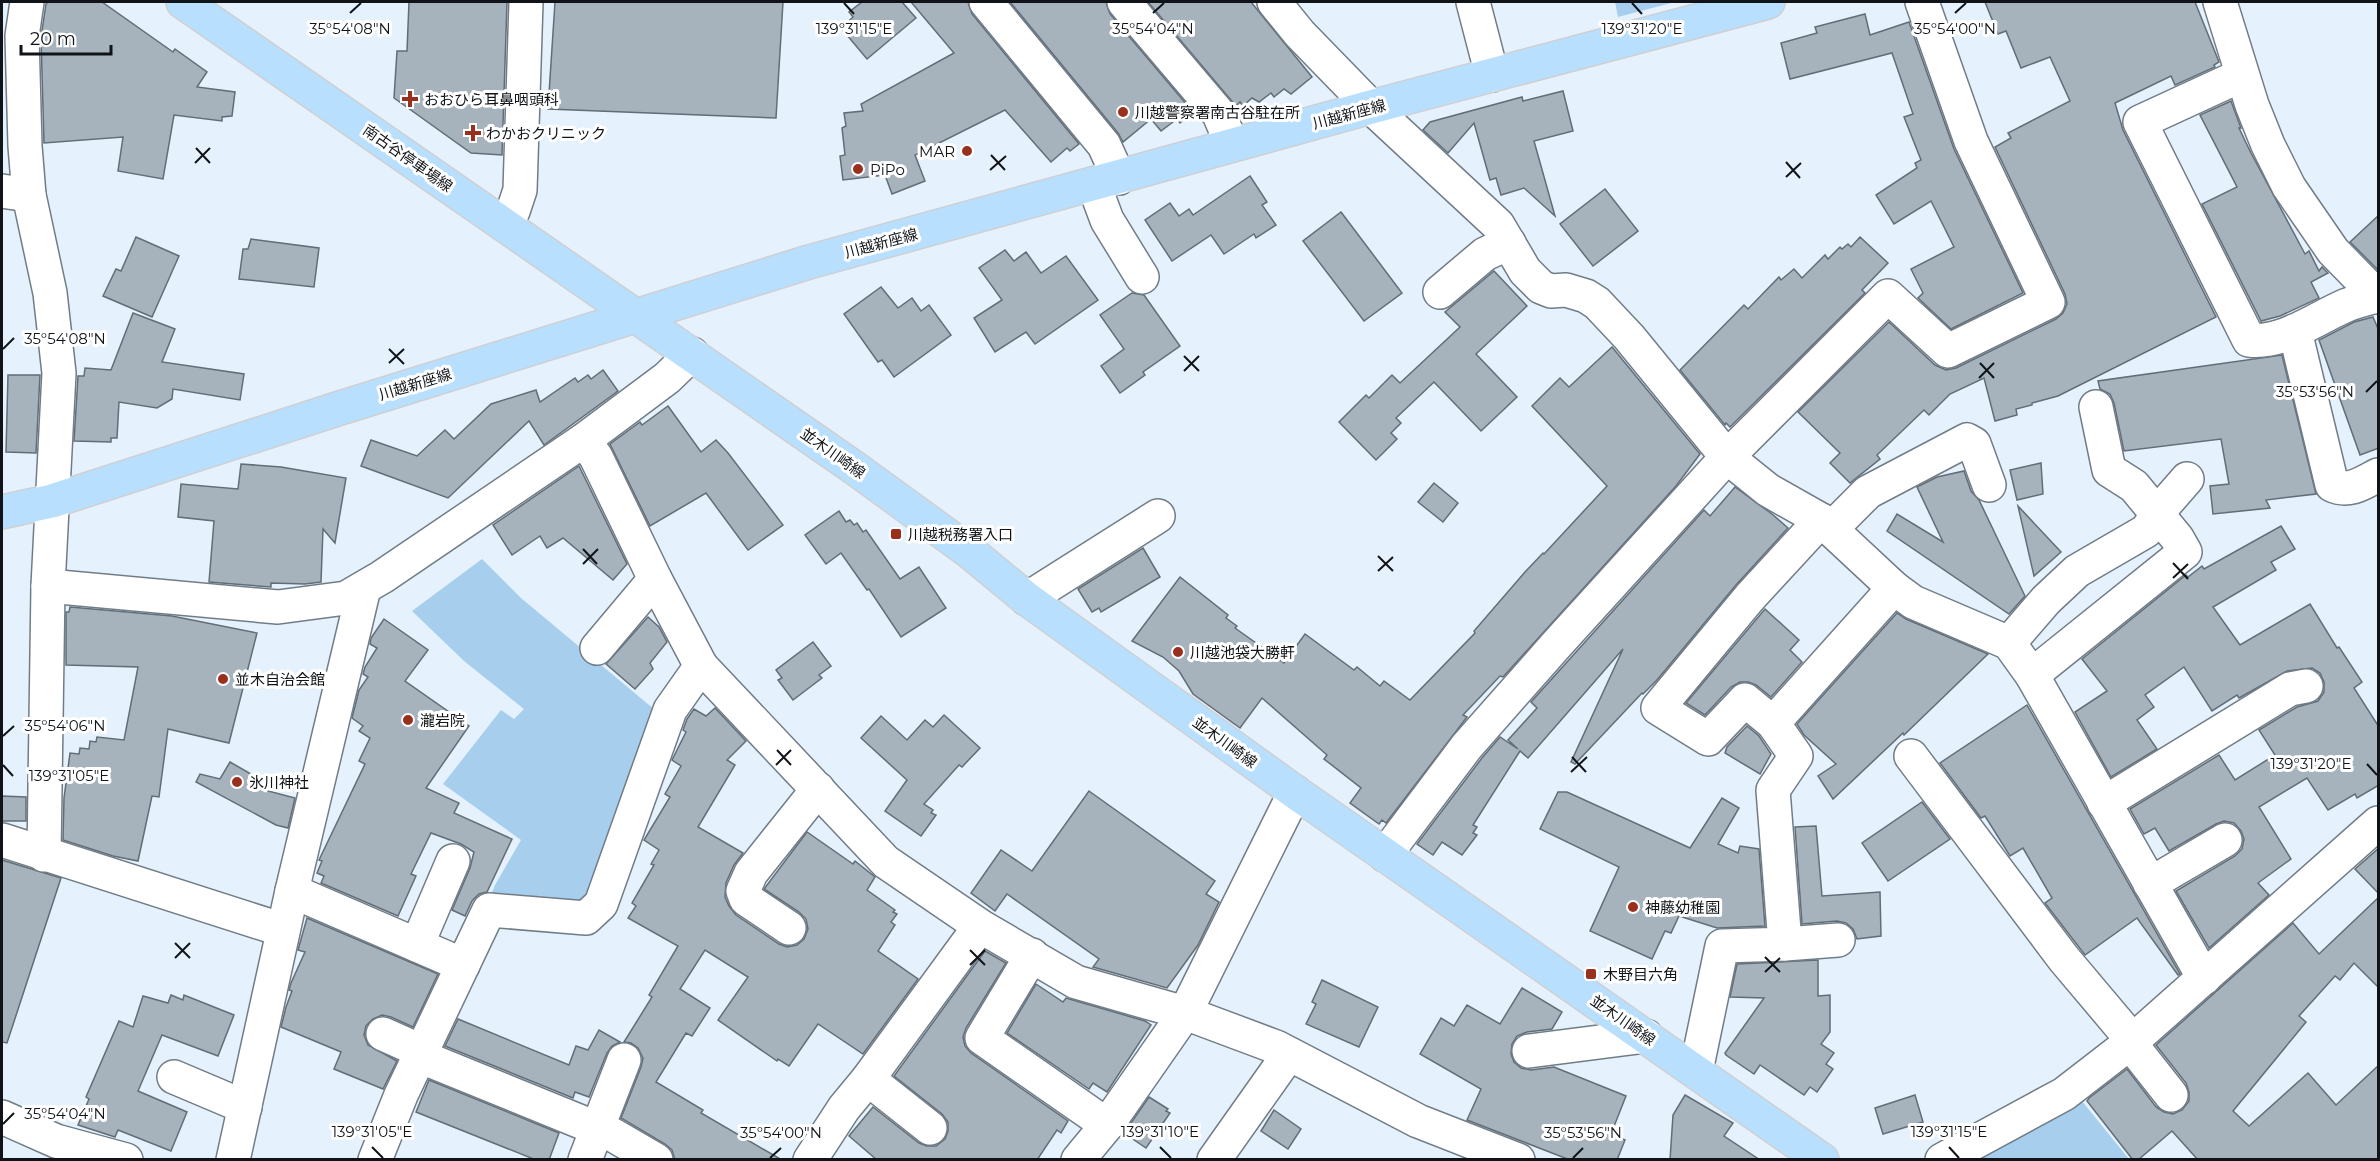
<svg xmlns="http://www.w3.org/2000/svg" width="2380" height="1161" viewBox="0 0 2380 1161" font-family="Montserrat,'Noto Sans JP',sans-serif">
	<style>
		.green { fill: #a7ceed }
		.building { fill: #a6b2bc; stroke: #626d76; stroke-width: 1.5 }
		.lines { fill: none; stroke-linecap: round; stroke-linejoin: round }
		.minor-casing { stroke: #717d86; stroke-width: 36 }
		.major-casing { stroke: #cfd0d1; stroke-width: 36 }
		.minor { stroke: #fff; stroke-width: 33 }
		.major { stroke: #b8dffe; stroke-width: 33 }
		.ticks { fill: none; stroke: #101418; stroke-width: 2 }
		.poi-dot { fill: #99301d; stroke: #fff; stroke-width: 2 }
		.labels { text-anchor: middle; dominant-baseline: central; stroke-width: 6; stroke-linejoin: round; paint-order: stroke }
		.poi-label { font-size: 15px; fill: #101418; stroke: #fff; text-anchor: start }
		.street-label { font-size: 15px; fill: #101418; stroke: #fff }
		.ticks-label { font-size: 15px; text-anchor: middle; fill: #101418; stroke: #fff; stroke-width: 6; stroke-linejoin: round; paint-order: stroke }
	</style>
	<rect width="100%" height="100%" fill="#e5f2fd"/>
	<!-- green -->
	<g class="green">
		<path d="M1615 2H1675L1618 17Z"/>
		<path d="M482 559 521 598 655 710 584 914 488 903 495 885 521 840 443 784 501 710 514 719 524 709 464 661 412 611Z"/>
		<path d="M2077 1095 2129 1159H1983L1977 1148Z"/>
	</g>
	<!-- building -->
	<g class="building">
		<path d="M48 2H102L173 52 175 49 207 72 197 87 235 92 232 116 222 117V121L174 115 163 179 118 171 123 137 44 143 41 37 46 4Z"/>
		<path d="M409 2H507L502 155 471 153 394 98 397 51H407Z"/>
		<path d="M555 2H783L776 118 548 109Z"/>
		<path d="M862 2H902L916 18 867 59 841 28 853 17 849 12Z"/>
		<path d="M911 2H968L972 14 1079 144 1070 151 1067 148 1051 162 1005 110 915 155 925 181 892 194 885 175 843 180 840 156 845 155 842 128 846 126 844 113 863 111 861 104 954 53Z"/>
		<path d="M1010 2H1106L1110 14 1193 112 1180 123 1177 119 1161 131 1151 119 1123 142 1118 133Z"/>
		<path d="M1148 2H1251L1312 77 1291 94 1284 89 1274 97 1271 93 1259 102 1252 98 1243 106 1240 102 1236 106Z"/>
		<path d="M1985 2H2195L2219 62 2214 65 2215 67 2175 85 2171 76 2115 103 2123 130 2216 317 2058 396 2032 403V405L2016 409 2017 415 1995 421 1984 378 1950 394 1929 415 1924 410 1877 455 1880 459 1850 483 1830 463 1840 453 1798 412 1889 322 1935 365 1946 370 1956 368 2056 319 2063 313 2067 304 2065 294 1995 147 2011 138 2008 133 2070 101 2050 57 2021 68 2006 31 1998 34Z"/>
		<path d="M1865 14 1870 35 1909 22 1954 149 2023 293 1951 329 1918 298 1923 293 1911 269 1954 247 1931 201 1894 224 1876 195 1917 168 1915 163 1921 160 1904 117 1913 114 1892 53 1790 79 1781 43 1817 33 1815 27Z"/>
		<path d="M1563 91 1573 131 1534 141 1555 216 1524 188 1501 195 1496 178 1490 180 1474 123 1448 153 1423 130 1430 122 1522 97 1523 101Z"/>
		<path d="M2231 101 2241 128H2239L2251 153 2305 254 2309 251 2319 271 2322 267 2328 273 2311 282 2319 298 2280 316 2261 321 2202 204 2237 187 2200 115Z"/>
		<path d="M1250 176 1267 202 1262 205 1276 225 1256 238 1254 234 1224 254 1211 235 1172 261 1145 220 1170 203 1179 216 1189 209 1193 215Z"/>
		<path d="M1605 189 1638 231 1593 266 1560 224Z"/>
		<path d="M1341 212 1402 293 1364 321 1303 241Z"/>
		<path d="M2379 215V271L2350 242Z"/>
		<path d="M136 237 179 256 152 317 103 296 116 269 121 271Z"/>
		<path d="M1860 237 1888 263 1862 290 1865 293 1730 427 1726 423 1725 425 1680 370 1744 305 1748 309 1779 277 1781 280 1794 269 1802 278 1825 255 1828 259 1840 247 1842 249 1848 244 1851 247Z"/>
		<path d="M251 239 319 248 314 287 239 279 243 249H248Z"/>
		<path d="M1005 250 1014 261 1026 252 1041 273 1066 256 1098 300 1035 344 1026 332 995 352 974 318 1002 300 979 268Z"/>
		<path d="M1494 271 1527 306 1476 354 1517 397 1481 431 1434 382 1396 418 1401 423 1391 433 1397 439 1376 460 1339 422 1366 395 1369 398 1392 375 1400 383 1460 327 1445 312Z"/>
		<path d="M881 287 898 308 912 298 921 311 929 305 951 335 894 377 882 360 878 362 844 314Z"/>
		<path d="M1132 293 1144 295 1180 346 1143 372 1145 375 1120 393 1101 366 1124 349 1100 315Z"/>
		<path d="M133 313 175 329 162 362 244 374 240 400 173 389 172 399 157 408 119 402 117 438H111V442L74 441 78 376H84L85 368 111 370Z"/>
		<path d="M2373 317 2379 331V448L2360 455 2319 340 2354 322Z"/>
		<path d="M1612 347 1700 454 1676 486 1503 677 1500 676 1463 715 1467 717 1386 823 1382 820 1379 824 1350 803 1361 788 1324 759 1327 755 1262 698 1240 728 1193 694 1179 671 1163 657 1132 641 1180 577 1228 615 1226 618 1237 626 1235 628 1284 663 1305 634 1354 670 1357 667 1380 686 1384 681 1410 700 1475 633 1474 631 1525 572 1543 553 1544 554 1607 486 1532 406 1560 378 1569 387Z"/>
		<path d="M2282 355 2316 494 2266 500 2270 508 2213 514 2210 486 2229 484 2221 439 2124 451 2114 403 2110 394 2100 389 2098 381Z"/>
		<path d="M603 370 618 391 544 445 529 421 448 498 361 466 371 440 417 456 445 430 454 439 491 404 536 390 540 402 575 378 578 382 588 375 591 379Z"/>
		<path d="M8 375H40L36 453 6 452Z"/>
		<path d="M668 406 701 452 716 440 728 453 783 525 748 550 706 493 650 526 610 444 640 422 642 425Z"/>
		<path d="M2041 463 2043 494 2017 500 2010 470Z"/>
		<path d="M241 464 281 467 346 478 335 543 323 529 321 582 305 584 271 583V587L209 582 214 521 178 517 181 484 238 489Z"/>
		<path d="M579 466 627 564 613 580 563 538 547 548 540 536 512 555 493 525Z"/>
		<path d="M1964 471 1971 491 1979 500 2025 596 2009 614 1887 531 1897 514 1943 542 1917 487 1937 477Z"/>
		<path d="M1434 483 1458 503 1443 522 1418 502Z"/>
		<path d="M1735 487 1772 514 1788 528 1736 585 1657 680 1643 694 1642 693 1575 764 1571 762 1623 649 1528 758 1520 751 1473 825 1477 827 1473 833 1477 835 1462 855 1442 842 1433 855 1417 844 1482 758 1500 737 1518 749 1508 740 1537 708 1531 702 1704 510 1710 516Z"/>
		<path d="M2018 506 2061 552 2034 576Z"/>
		<path d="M839 511 846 522 850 520 854 525 857 523 863 532 866 530 900 579 919 567 946 608 901 637 869 589 867 590 841 553 826 564 805 535Z"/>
		<path d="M2281 526 2295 549 2271 562 2276 570 2213 607 2240 645 2310 604 2337 648 2339 647 2362 682 2354 688 2379 727V785L2357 798 2355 794 2328 810 2307 778 2259 807 2291 859 2258 883 2269 895 2209 948 2176 891 2235 856 2242 849 2244 839 2241 831 2234 823 2224 821 2216 824 2169 851 2155 828 2144 834 2130 809 2219 755 2235 780 2275 755 2259 730 2297 707 2318 701 2324 692V682L2320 673 2312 668 2287 671 2239 698 2237 695 2212 711 2184 667 2145 695 2154 707 2137 720 2157 749 2111 777 2075 712 2107 691 2082 659 2186 575 2188 577 2202 566 2204 569Z"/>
		<path d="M1143 548 1160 577 1101 612 1099 608 1092 612 1078 589Z"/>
		<path d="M70 607 172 616 257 633 229 743 168 729 159 797 152 796 138 861 113 856 63 840 64 798 70 753 79 754 80 748 89 749 90 741 96 742 97 737 124 740 138 667 66 665V612H69Z"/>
		<path d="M1765 609 1799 640 1790 650 1802 662 1771 697 1756 685 1748 682H1740L1731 687 1705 715 1686 703Z"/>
		<path d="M1897 613 1906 619 1988 654 1904 735 1903 733 1833 799 1818 776 1836 764 1804 735 1797 724Z"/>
		<path d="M648 617 659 627 667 642 650 663 653 669 635 689 606 664Z"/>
		<path d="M384 619 428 650 405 681 469 726 426 788 459 803 454 813 512 839 487 892 479 894 472 901 465 916 452 910 470 868 474 852 461 844 431 833 411 874 416 876 398 916 321 883 324 876 317 873 322 861 319 860 365 764 359 761 370 738 359 731 363 726 352 718 359 690 368 677 363 674 365 667 377 648 370 644 371 638Z"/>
		<path d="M813 642 831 666 819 675 822 678 793 700 778 680 782 678 776 670Z"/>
		<path d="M2027 705 2180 974 2178 975 2137 918 2085 955 2045 903 2052 898 2023 848 2010 856 1985 816 1981 818 1940 763Z"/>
		<path d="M715 708 746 741 727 760 735 765 698 827 743 853 734 865 726 883 725 897 729 906 736 915 779 944 787 947 797 945 804 939 808 929 806 919 799 912 764 889 807 832 853 864 855 861 875 877 867 890 895 910 893 912 897 914 891 922 895 925 878 951 918 979 863 1054 818 1024 789 1066 778 1059 777 1061 718 1020 748 977 705 950 680 989 710 1008 692 1036 686 1033 656 1082 703 1110 701 1113 782 1160H675L672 1150 665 1144 621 1118 641 1067 643 1058 638 1048 631 1043 624 1042 652 997 649 995 678 946 628 918 636 906 632 903 654 865 651 864 659 850 644 840 670 797 665 794 681 766 672 760 686 732 683 730 687 719 694 709 706 716Z"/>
		<path d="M944 715 980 748 962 767 959 765 924 804 933 810 931 813 936 815 921 836 885 811 907 780 861 738 881 716 907 740 925 720 933 727Z"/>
		<path d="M1747 726 1759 736 1771 754 1760 774 1725 753 1727 747Z"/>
		<path d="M230 762 258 778 253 787 295 798 288 828 276 825 196 782 200 774 220 779Z"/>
		<path d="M1089 791 1215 881 1206 894 1219 902 1198 945 1167 988 1093 967 1099 959 1007 894 995 911 971 893 1001 850 1032 871Z"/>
		<path d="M1558 792H1567L1690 848 1722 798 1739 808 1718 844 1738 853 1740 846 1759 849 1765 926 1717 928 1679 916 1671 933 1665 931 1652 959 1590 931 1619 867 1540 829Z"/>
		<path d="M2 796 26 797V821H2Z"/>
		<path d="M1922 802 1950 839 1888 881 1862 843Z"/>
		<path d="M1816 826 1822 896 1880 892 1881 936 1857 939 1853 929 1846 923 1837 921 1802 924 1795 827Z"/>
		<path d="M2379 848V894L2355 869Z"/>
		<path d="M2 860 61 878 7 1043 2 1042Z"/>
		<path d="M2379 897V988L2354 963 2340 980 2335 976 2299 1016 2306 1022 2233 1111 2249 1126 2308 1073 2336 1105 2379 1065V1160H2198L2172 1131 2138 1160H2133L2087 1101 2089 1098 2127 1069 2156 1107 2164 1112 2173 1114 2182 1110 2189 1101V1092L2186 1083 2156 1045 2293 923 2319 954Z"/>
		<path d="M307 918 438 974 413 1027 391 1017 382 1015 373 1019 366 1026 364 1035 368 1045 397 1061 383 1089 334 1069 341 1052 281 1027 286 1007 292 991 289 990 291 983 305 952 298 950Z"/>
		<path d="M985 951 1006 963 966 1028 963 1037 965 1046 971 1053 1068 1121 1061 1133 1057 1130 1037 1160H877L849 1136 873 1107 919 1143 927 1146H936L945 1139 948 1131V1122L942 1114 894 1076Z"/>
		<path d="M1818 960V996L1830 995V1032L1821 1044 1834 1053 1826 1064 1833 1069 1817 1092 1810 1087 1804 1095 1760 1065 1754 1074 1726 1055 1725 1053 1764 998 1730 997 1737 964Z"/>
		<path d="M1322 980 1378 1007 1359 1047 1306 1024 1316 1004 1312 1002Z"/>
		<path d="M1036 984 1063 1002 1066 998 1145 1021 1151 1025 1107 1092 1093 1083 1089 1089 1007 1033Z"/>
		<path d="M1522 988 1562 1012 1552 1029 1527 1032 1517 1036 1512 1044 1511 1054 1514 1062 1521 1068 1531 1070 1554 1067 1626 1096 1611 1134 1625 1140 1617 1160H1570L1467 1120 1481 1089 1420 1054 1441 1018 1454 1026 1467 1005 1500 1024Z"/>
		<path d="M171 995 183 1000 184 995 234 1015 218 1056 162 1035 138 1091 187 1112 171 1151 118 1130 115 1137 78 1125 89 1099 86 1097 119 1021 133 1027 143 996 168 1003Z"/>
		<path d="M458 1019 569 1065 576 1046 588 1050 599 1030 620 1042 612 1046 607 1053 589 1097 575 1092 573 1098 445 1046Z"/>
		<path d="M429 1080 559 1133 549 1160H536L416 1112Z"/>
		<path d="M1685 1095 1733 1123 1724 1136 1760 1160H1670L1673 1115Z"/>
		<path d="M1915 1095 1923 1122 1883 1134 1875 1108Z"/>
		<path d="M1149 1097 1168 1109 1166 1111 1170 1113 1146 1148 1124 1133Z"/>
		<path d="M1274 1110 1301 1129 1288 1149 1261 1131Z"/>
	</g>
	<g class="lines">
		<defs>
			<g id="minor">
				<path d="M27 2 22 36 25 146 29 195 50 293 59 373 48 586 44 855"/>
				<path d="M986 2 1104 145 1119 178"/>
				<path d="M1124 2 1219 114 1232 145"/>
				<path d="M1274 2 1300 34 1371 107 1498 225 1525 271 1541 287 1551 291 1566 290 1586 296 1597 303 1629 337 1727 457 1768 490 1821 520 1894 588 1913 602 2009 643 2032 675 2204 978"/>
				<path d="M1473 2 1492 75"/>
				<path d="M2220 2 2252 105 2268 145 2289 187 2333 251 2378 297"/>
				<path d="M2242 75 2140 122 2249 340C2283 344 2316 318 2347 305 2357 301 2368 299 2378 295"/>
				<path d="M1094 185 1107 220 1142 277"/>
				<path d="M2 191 29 195"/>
				<path d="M504 224 513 211 520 190 526 2"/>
				<path d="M1440 292 1485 254 1509 243"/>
				<path d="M2295 331 2332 485C2349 493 2363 483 2378 475"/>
				<path d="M584 440 596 457 655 579 701 666 886 862 980 926 1076 982 1185 1013 1276 1047 1418 1121 1518 1160"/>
				<path d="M1831 529 1868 492 1967 440 1974 444 1989 485"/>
				<path d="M48 586 278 607 346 598 382 577 584 440 667 378 692 354"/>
				<path d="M1027 599 1158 516"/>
				<path d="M2009 643 2046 600 2077 571 2146 531 2166 503 2187 479"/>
				<path d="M597 648 655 579"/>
				<path d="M2032 675 2185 552 2177 538 2134 486 2109 470 2096 407"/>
				<path d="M1773 723 1745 700 1708 739 1658 708 1750 597 1821 520"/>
				<path d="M1911 756 2064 959 2123 1029 2130 1043 2171 1095"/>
				<path d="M2104 803 2290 689 2306 686"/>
				<path d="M2 840 283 930"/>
				<path d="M1385 855 1467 746 1557 644 1727 457 1888 296 1948 351 2048 302 1971 141 1922 2"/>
				<path d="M2150 884 2225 840"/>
				<path d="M292 891 463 965"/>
				<path d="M789 928 746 899 743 891 751 873 818 789"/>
				<path d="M1785 944 1838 940"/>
				<path d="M417 945 453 861"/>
				<path d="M1032 955 982 1038 1107 1125"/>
				<path d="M383 1034 421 1051"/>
				<path d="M1529 1051 1646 1036"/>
				<path d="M419 1056 613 1135 656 1160"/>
				<path d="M1696 1071 1722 946 1785 944 1773 790 1796 756 1773 723 1894 588"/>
				<path d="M174 1077 245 1107"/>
				<path d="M868 1079 930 1128"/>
				<path d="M2 1117 56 1141 126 1160"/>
				<path d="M233 1160 292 891 364 588"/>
				<path d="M375 1160 401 1095 489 910 586 918 601 904 670 710 701 666"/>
				<path d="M585 1160 624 1060"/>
				<path d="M810 1160 844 1108 868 1079 980 926"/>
				<path d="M1078 1160 1107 1125 1185 1013 1295 792"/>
				<path d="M1214 1160 1289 1054"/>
				<path d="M1942 1160 2064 1094 2130 1043 2378 823"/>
			</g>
			<g id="major">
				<path d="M183 2 856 469 970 552 1027 599 1295 792 1822 1160"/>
				<path d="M2 512 52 501 337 409 809 262 1371 107 1768 2"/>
			</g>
		</defs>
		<!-- minor casing -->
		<use href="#minor" class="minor-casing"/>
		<!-- major casing -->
		<use href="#major" class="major-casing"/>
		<!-- minor -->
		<use href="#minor" class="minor"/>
		<!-- major -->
		<use href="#major" class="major"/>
	</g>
	<!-- ticks -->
	<path class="ticks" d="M844 3 854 14M1632 3 1642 14M350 13 361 3M1153 13 1164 3M1955 13 1966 3M196 148 210 163M991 155 1005 170M1786 162 1800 178M195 163 210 148M990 170 1006 156M1786 177 1801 163M3 349 14 338M389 349 404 364M1184 356 1199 371M389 363 404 349M1980 363 1994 378M1184 371 1199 356M1979 378 1994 363M2366 392 2377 381M583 549 597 564M1378 556 1393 571M2173 563 2188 579M583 564 598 549M1378 571 1393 557M2173 578 2188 564M3 736 14 726M777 750 791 765M1572 757 1586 772M2367 764 2377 775M3 765 13 776M776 765 791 750M1571 772 1587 757M175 943 190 958M970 950 985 965M1765 957 1780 972M175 958 190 943M970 965 985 950M1765 972 1780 958M3 1124 14 1113M372 1147 383 1158M1160 1147 1171 1158M1949 1147 1959 1158M770 1158 781 1148M1573 1158 1583 1148"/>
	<!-- markers -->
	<g class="poi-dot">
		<path d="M407 90h6v6h6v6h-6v6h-6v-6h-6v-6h6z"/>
		<circle cx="1123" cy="112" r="6"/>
		<path d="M470 124h6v6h6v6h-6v6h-6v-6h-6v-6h6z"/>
		<circle cx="967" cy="151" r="6"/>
		<circle cx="858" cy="169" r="6"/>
		<rect x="890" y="528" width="12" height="12" rx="3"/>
		<circle cx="1178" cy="652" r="6"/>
		<circle cx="223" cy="679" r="6"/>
		<circle cx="408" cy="720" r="6"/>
		<circle cx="237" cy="782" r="6"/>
		<circle cx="1633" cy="907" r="6"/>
		<rect x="1585" y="968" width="12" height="12" rx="3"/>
	</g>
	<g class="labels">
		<!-- poi labels -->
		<g class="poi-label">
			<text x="424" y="99">おおひら耳鼻咽頭科</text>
			<text x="1135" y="112">川越警察署南古谷駐在所</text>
			<text x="486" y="133">わかおクリニック</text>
			<text x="955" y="151" text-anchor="end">MAR</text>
			<text x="870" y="169">PiPo</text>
			<text x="908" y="534">川越税務署入口</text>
			<text x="1190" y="652">川越池袋大勝軒</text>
			<text x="235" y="679">並木自治会館</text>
			<text x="420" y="720">瀧岩院</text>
			<text x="249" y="782">氷川神社</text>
			<text x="1645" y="907">神藤幼稚園</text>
			<text x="1603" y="974">木野目六角</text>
		</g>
		<!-- street labels -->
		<g class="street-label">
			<text transform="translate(1349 114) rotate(-15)">川越新座線</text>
			<text transform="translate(408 158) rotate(35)">南古谷停車場線</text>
			<text transform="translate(881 243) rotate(-15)">川越新座線</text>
			<text transform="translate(415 384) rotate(-17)">川越新座線</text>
			<text transform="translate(833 453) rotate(35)">並木川崎線</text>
			<text transform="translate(1225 742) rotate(36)">並木川崎線</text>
			<text transform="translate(1623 1020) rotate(35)">並木川崎線</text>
		</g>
	</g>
	<g class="ticks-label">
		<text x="350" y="34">35°54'08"N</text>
		<text x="1153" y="34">35°54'04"N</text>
		<text x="1955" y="34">35°54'00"N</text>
		<text x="854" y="34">139°31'15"E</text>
		<text x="1642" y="34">139°31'20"E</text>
		<text x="65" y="344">35°54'08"N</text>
		<text x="2315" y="397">35°53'56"N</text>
		<text x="65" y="731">35°54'06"N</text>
		<text x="2311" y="769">139°31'20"E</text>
		<text x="69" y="781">139°31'05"E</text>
		<text x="65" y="1119">35°54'04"N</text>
		<text x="372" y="1137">139°31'05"E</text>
		<text x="1160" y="1137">139°31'10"E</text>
		<text x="1949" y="1137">139°31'15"E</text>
		<text x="781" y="1138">35°54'00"N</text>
		<text x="1583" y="1138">35°53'56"N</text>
	</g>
	<!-- border -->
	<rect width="2380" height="1161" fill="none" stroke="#101418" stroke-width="6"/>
	<!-- scale -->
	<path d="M21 45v9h90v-9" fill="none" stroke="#101418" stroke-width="3"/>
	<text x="30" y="45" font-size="18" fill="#101418" stroke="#ffffff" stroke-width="4.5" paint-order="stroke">20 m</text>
</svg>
